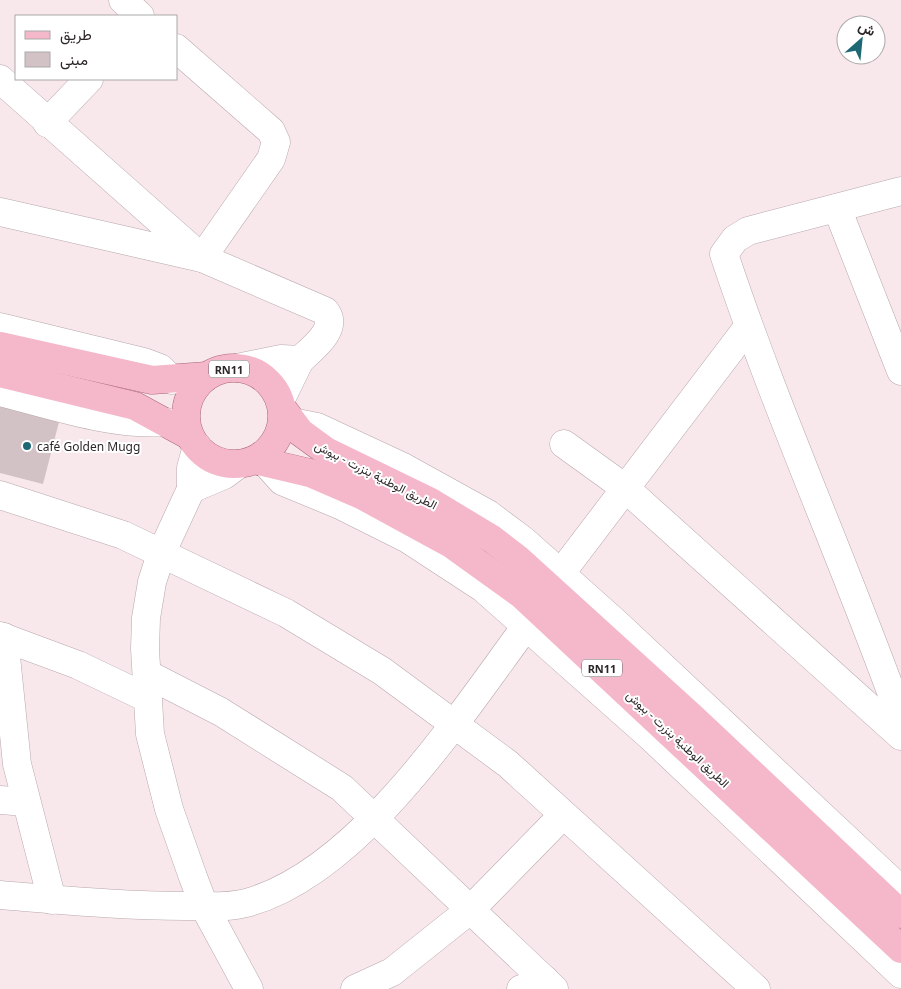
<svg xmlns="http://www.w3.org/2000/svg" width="901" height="989" viewBox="0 0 901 989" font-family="'Noto Sans',Vazirmatn,sans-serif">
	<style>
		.building { fill: #d2c2c6 }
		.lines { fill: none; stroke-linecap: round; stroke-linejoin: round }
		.minor-casing { stroke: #b8a8ac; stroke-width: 29 }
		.major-casing { stroke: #ab677a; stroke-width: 29 }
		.minor { stroke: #fff; stroke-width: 28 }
		.major { stroke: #f5b8ca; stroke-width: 28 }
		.poi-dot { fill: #1e6774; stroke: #fff; stroke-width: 2 }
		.labels { text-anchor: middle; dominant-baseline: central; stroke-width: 4; stroke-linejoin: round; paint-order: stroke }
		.shield { fill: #fff; stroke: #6c6869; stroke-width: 1 }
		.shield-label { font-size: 11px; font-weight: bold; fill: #2d2729 }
		.poi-label { font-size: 12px; fill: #2d2729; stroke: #fff; text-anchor: start }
		.street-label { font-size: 12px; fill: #2d2729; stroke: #fff }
	</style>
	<rect width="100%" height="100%" fill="#f8e7eb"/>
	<!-- building -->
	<path class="building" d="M0 404 60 418 43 484 0 473Z"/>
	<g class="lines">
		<defs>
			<g id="minor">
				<path d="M123 0 140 16"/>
				<path d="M0 79 202 258 271 159 276 142 271 131 176 48"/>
				<path d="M47 123 89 79"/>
				<path d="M901 191 748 231 735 239 724 254C776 411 845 563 901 719"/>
				<path d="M837 208 901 371"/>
				<path d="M0 212 202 258 325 311C340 328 312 349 300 360"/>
				<path d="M0 327 144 362 160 368 172 380"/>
				<path d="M237 368 281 359 300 360 280 401"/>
				<path d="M0 392C53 405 111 426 166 422"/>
				<path d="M292 422 317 427 403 467 488 514 524 541 616 623 901 890"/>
				<path d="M564 444 625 488 901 736"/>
				<path d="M197 446 191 468V489L224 475 239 464"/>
				<path d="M266 463 282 481 340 505 408 539 483 588 651 737 901 974"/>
				<path d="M191 489 161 554 152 582 146 618 145 649 150 734 169 809 193 877 204 906 249 989"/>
				<path d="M0 495 123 535 286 613 382 671 508 764 756 989"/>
				<path d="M561 573 748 327"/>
				<path d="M0 636 78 665 147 698"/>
				<path d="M4 637 17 764 52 900"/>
				<path d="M147 674 221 712 342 788 554 989"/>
				<path d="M0 800 26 802"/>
				<path d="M0 895C62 900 124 906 185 906 205 906 227 908 246 903 359 873 460 715 527 625"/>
				<path d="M355 989 392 972 471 909 563 815"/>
				<path d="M521 989 545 980"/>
			</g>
			<g id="major">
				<path d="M0 346 152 380 207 376"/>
				<circle cx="234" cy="416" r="48"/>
				<path d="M0 373 135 406 190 436"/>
				<path d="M282 408 300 432 326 451 429 501 492 539 518 559 693 718 901 914"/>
				<path d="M254 460 310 473 363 496 451 544 522 595 901 949"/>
			</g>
		</defs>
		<!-- minor casing -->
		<use href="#minor" class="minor-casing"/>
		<!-- major casing -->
		<use href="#major" class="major-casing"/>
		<!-- minor -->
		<use href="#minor" class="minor"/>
		<!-- major -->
		<use href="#major" class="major"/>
	</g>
	<!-- markers -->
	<circle class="poi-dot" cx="27" cy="446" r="5"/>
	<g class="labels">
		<!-- shield labels -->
		<g class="shield">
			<rect x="209" y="360.5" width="40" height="17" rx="4"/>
			<rect x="582" y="659.5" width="40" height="17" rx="4"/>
		</g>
		<g class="shield-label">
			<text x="229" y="369">RN11</text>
			<text x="602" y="668">RN11</text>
		</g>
		<!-- poi labels -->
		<g class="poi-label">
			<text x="37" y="446">café Golden Mugg</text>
		</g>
		<!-- street labels -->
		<g class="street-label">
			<text transform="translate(376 475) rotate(27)">الطريق الوطنية بنزرت - ببوش</text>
			<text transform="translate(678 739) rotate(43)">الطريق الوطنية بنزرت - ببوش</text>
		</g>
	</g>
	<!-- legend -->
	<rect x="15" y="15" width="162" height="65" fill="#ffffff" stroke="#aba9a9"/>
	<rect x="25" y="31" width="25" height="8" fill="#f5b8ca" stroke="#aba9a9"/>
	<text x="60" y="40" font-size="15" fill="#2d2729">طريق</text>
	<rect x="25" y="52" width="25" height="15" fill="#d2c2c6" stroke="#aba9a9"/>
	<text x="60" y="65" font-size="15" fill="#2d2729">مبنى</text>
	<!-- north arrow -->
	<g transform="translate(861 40) rotate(27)"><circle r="24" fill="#ffffff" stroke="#aba9a9"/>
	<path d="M0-4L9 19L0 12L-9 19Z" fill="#1e6774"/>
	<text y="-8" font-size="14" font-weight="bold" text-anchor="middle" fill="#2d2729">ش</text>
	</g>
</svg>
